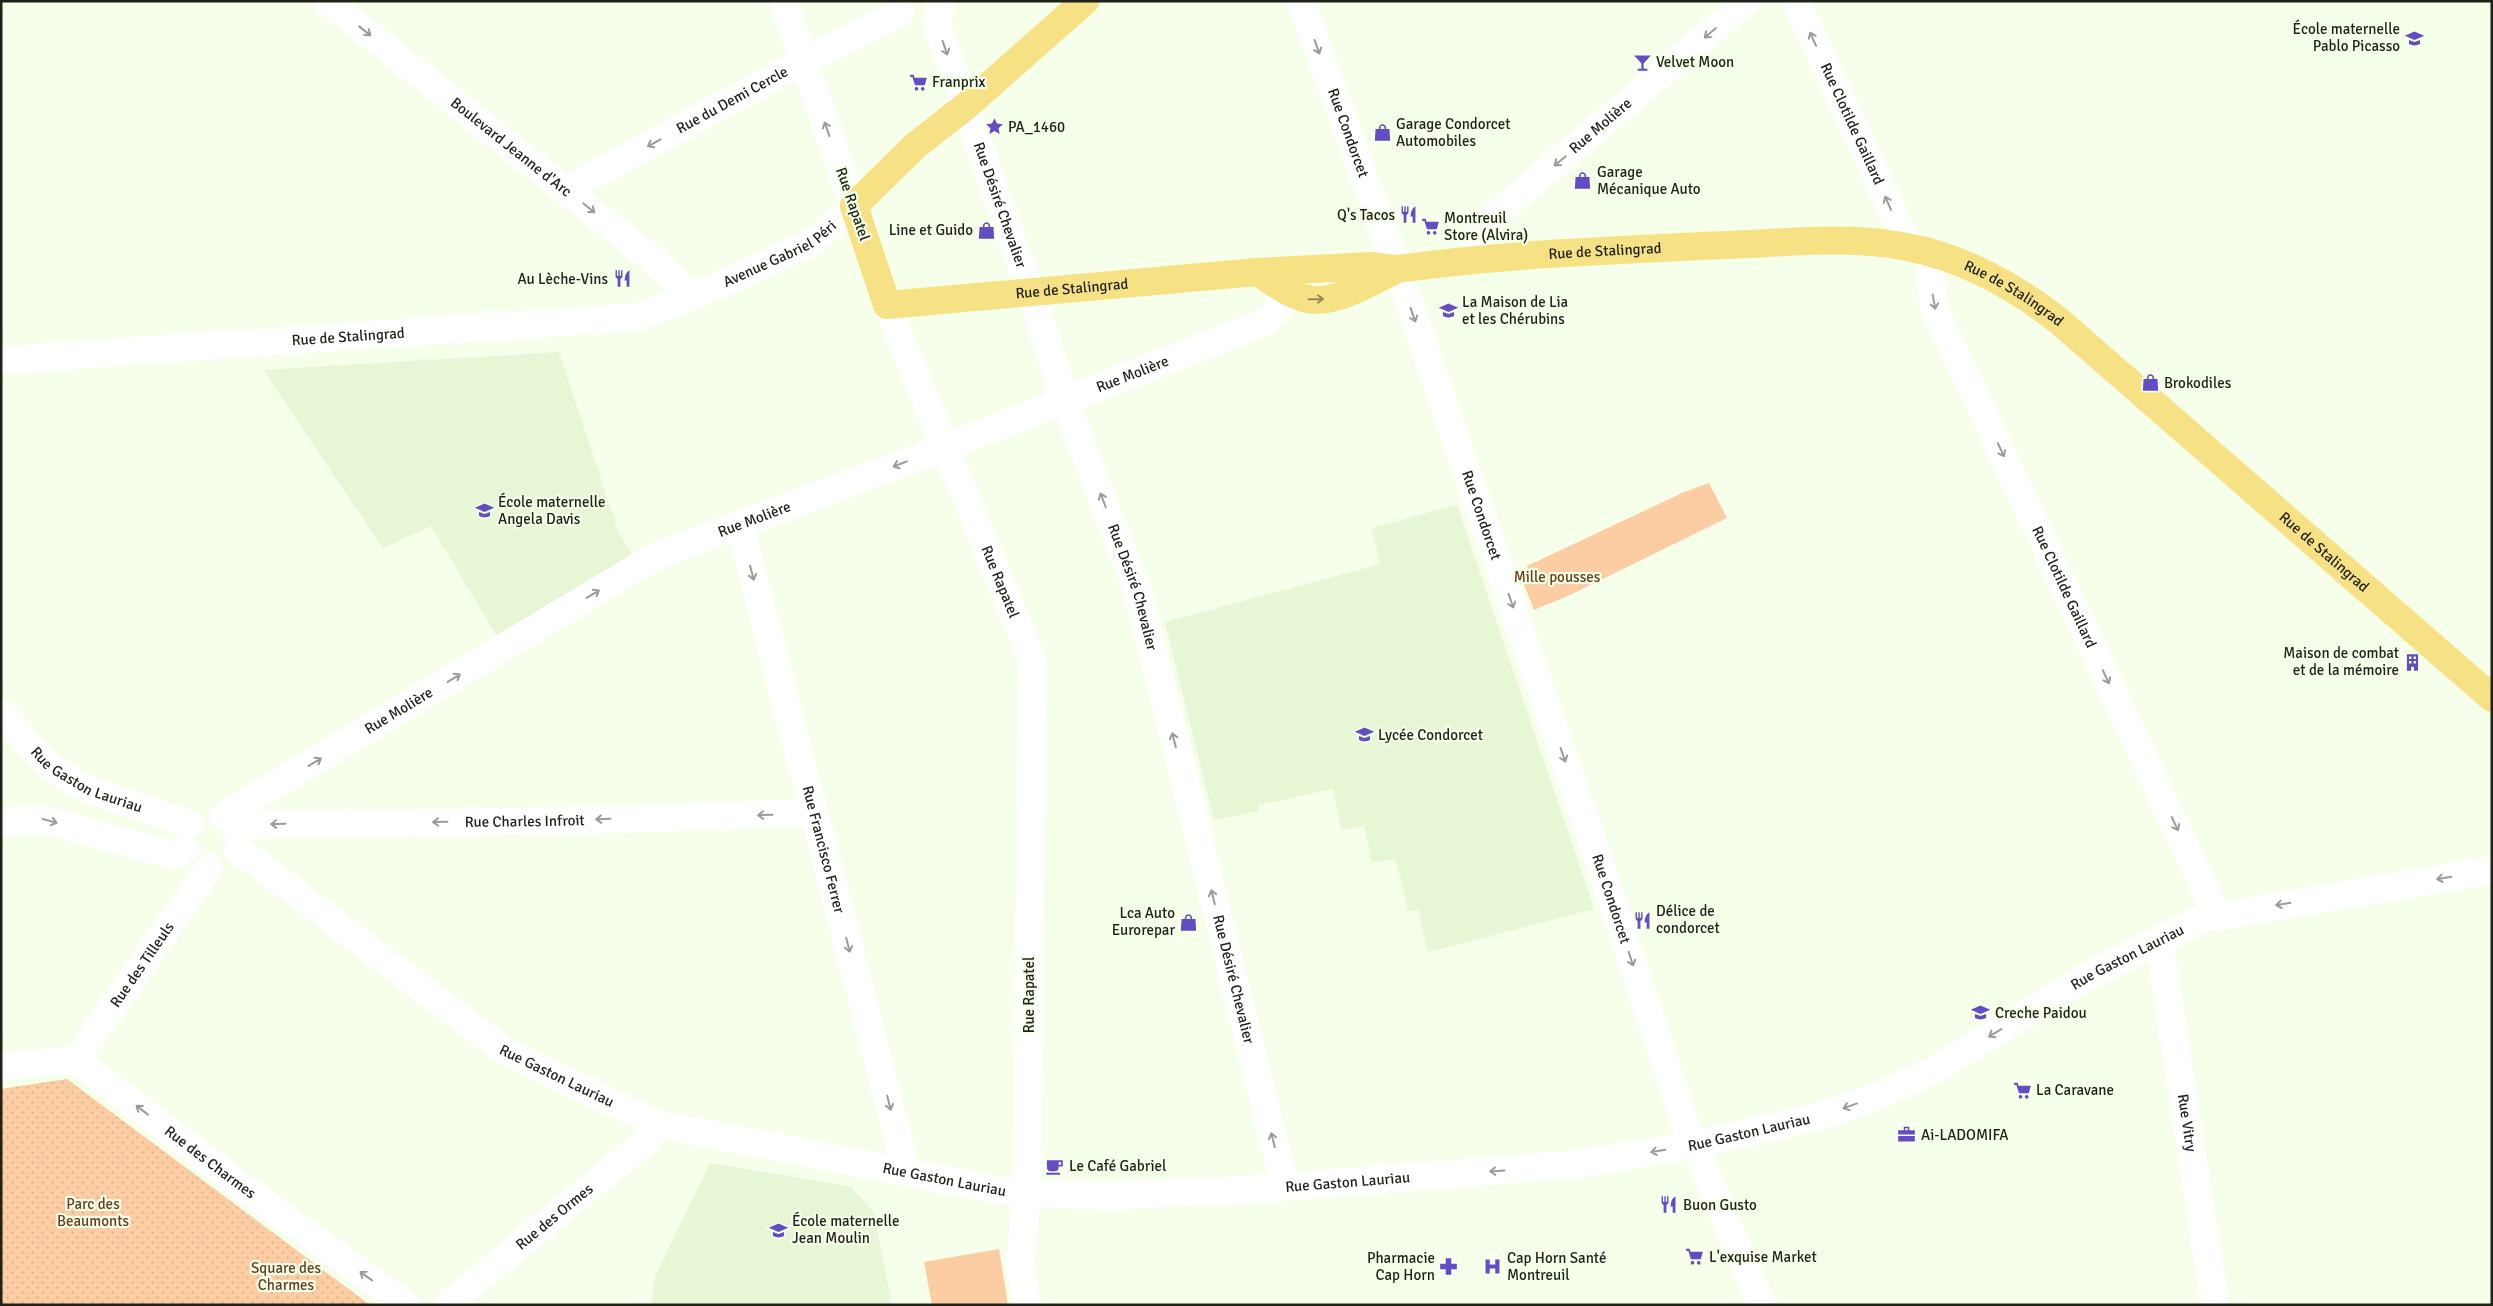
<svg xmlns="http://www.w3.org/2000/svg" width="2493" height="1306" viewBox="0 0 2493 1306" font-family="Signika,sans-serif">
	<style>
		.built { fill: #e7f6d4 }
		.green { fill: #fccca3 }
		.park { fill: url(#park-dots) }
		.lines { fill: none; stroke-linecap: round; stroke-linejoin: round }
		.minor { stroke: #fff; stroke-width: 28 }
		.tertiary { stroke: #fff; stroke-width: 28 }
		.secondary { stroke: #fff; stroke-width: 28 }
		.primary { stroke: #f7e185; stroke-width: 28 }
		.oneway { stroke: #9a9c97 }
		.oneway2 { stroke: #958b54 }
		.labels { text-anchor: middle; dominant-baseline: central; stroke-width: 4.5; stroke-linejoin: round; paint-order: stroke }
		.poi-label { font-size: 15px; fill: #1e2218; stroke: #f5ffe9; text-anchor: start }
		.street-label { font-size: 15px; fill: #1e2218; stroke: #f5ffe9 }
		.park-label { font-size: 15px; fill: #643f1b; stroke: #f5ffe9 }
	</style>
	<defs>
		<pattern id="park-dots" width="8" height="8" patternUnits="userSpaceOnUse" patternTransform="scale(1.25)"><rect width="8" height="8" fill="#fccca3"/><path d="M2 2h.1M6 6h.1" fill="none" stroke="#d8af8c" stroke-width="1.8" stroke-linecap="round"/></pattern>
	</defs>
	<rect width="100%" height="100%" fill="#f5ffe9"/>
	<!-- built -->
	<g class="built">
		<path d="M559 352 618 531 635 560 500 641 431 526 383 548 263 370Z"/>
		<path d="M1457 505 1594 909 1428 952 1418 909 1408 911 1396 859 1372 862 1364 826 1341 830 1333 789 1258 805V811L1214 820 1165 622 1381 564 1371 528Z"/>
		<path d="M710 1163 851 1187 874 1213 892 1305H651L655 1277Z"/>
	</g>
	<!-- green -->
	<g class="green">
		<path d="M1709 483 1727 518 1570 595 1534 610 1523 582 1531 579 1527 566 1682 493Z"/>
		<path d="M999 1249 1008 1305H932L924 1262Z"/>
	</g>
	<!-- park -->
	<path class="park" d="M67 1079 370 1305H1V1089Z"/>
	<g class="lines">
		<!-- minor -->
		<g class="minor">
			<path d="M783 1 854 206"/>
			<path id="s1" d="M941 1 937 25 1038 313 1065 400 1138 592 1285 1187"/>
			<path id="s2" d="M1301 1 1406 293 1598 858 1686 1126 1762 1305"/>
			<path id="s3" d="M1796 1 1909 247"/>
			<path id="s4" d="M566 190 789 69 900 13"/>
			<path id="s5" d="M1934 254 1931 280 1934 307 2217 915"/>
			<path id="s6" d="M1475 260V241L1480 228 1747 1"/>
			<path id="s7" d="M740 525 907 1173"/>
			<path id="s8" d="M1 712 49 766 89 790 190 824"/>
			<path id="s9" d="M223 816 656 556 930 453 1266 322 1291 292 1297 270"/>
			<path d="M1 822 41 819 172 855 186 849"/>
			<path id="s10" d="M235 828 274 824 552 821 814 813"/>
			<path id="s11" d="M237 851 250 858 503 1050 657 1124 1014 1193 1116 1196 1285 1187 1577 1164 1694 1145 1825 1115 1879 1096 1934 1070 2094 973 2202 919 2492 870"/>
			<path id="s12" d="M2159 940 2215 1305"/>
			<path id="s13" d="M76 1060 209 868"/>
			<path id="s14" d="M1 1067 76 1060 236 1182 406 1305"/>
			<path id="s15" d="M447 1305 645 1142 657 1124"/>
		</g>
		<!-- tertiary -->
		<path class="tertiary" id="s16" d="M327 1 651 258 692 297"/>
		<!-- secondary -->
		<g class="secondary">
			<path id="s17" d="M887 305 1032 659 1027 1195 1020 1261 1027 1305"/>
			<path id="s18" d="M1 360 637 317 692 297 803 247 814 241 854 206"/>
		</g>
		<!-- primary -->
		<g class="primary">
			<path id="s19" d="M1085 1 966 106 915 146 854 206 887 305 1257 272 1371 266 1397 269C1506 254 1616 250 1726 245 1786 243 1848 235 1907 247 1962 257 2016 287 2059 321L2492 698"/>
			<path d="M1257 272C1273 282 1290 295 1308 299 1333 305 1373 281 1395 270"/>
		</g>
	</g>
	<!-- one-way arrows -->
	<defs><path id="oneway-shaft" d="M-6 0H5M1.5-3L5.5 0L1.5 3" fill="none" stroke-width="1.6" stroke-linecap="round" stroke-linejoin="round" transform="scale(1.25)"/></defs>
	<g class="oneway">
		<use href="#oneway-shaft" transform="translate(365 31) rotate(38)"/>
		<use href="#oneway-shaft" transform="translate(1710 33) rotate(140)"/>
		<use href="#oneway-shaft" transform="translate(1813 39) rotate(-114)"/>
		<use href="#oneway-shaft" transform="translate(1317 47) rotate(70)"/>
		<use href="#oneway-shaft" transform="translate(945 48) rotate(71)"/>
		<use href="#oneway-shaft" transform="translate(827 129) rotate(-109)"/>
		<use href="#oneway-shaft" transform="translate(654 143) rotate(151)"/>
		<use href="#oneway-shaft" transform="translate(1560 161) rotate(140)"/>
		<use href="#oneway-shaft" transform="translate(1888 203) rotate(-114)"/>
		<use href="#oneway-shaft" transform="translate(589 208) rotate(39)"/>
		<use href="#oneway-shaft" transform="translate(1934 302) rotate(80)"/>
		<use href="#oneway-shaft" transform="translate(1413 315) rotate(71)"/>
		<use href="#oneway-shaft" transform="translate(2001 450) rotate(65)"/>
		<use href="#oneway-shaft" transform="translate(900 464) rotate(159)"/>
		<use href="#oneway-shaft" transform="translate(1103 500) rotate(-111)"/>
		<use href="#oneway-shaft" transform="translate(752 573) rotate(75)"/>
		<use href="#oneway-shaft" transform="translate(593 594) rotate(-31)"/>
		<use href="#oneway-shaft" transform="translate(1511 601) rotate(71)"/>
		<use href="#oneway-shaft" transform="translate(2106 677) rotate(65)"/>
		<use href="#oneway-shaft" transform="translate(454 678) rotate(-31)"/>
		<use href="#oneway-shaft" transform="translate(1174 740) rotate(-104)"/>
		<use href="#oneway-shaft" transform="translate(1563 755) rotate(71)"/>
		<use href="#oneway-shaft" transform="translate(315 762) rotate(-31)"/>
		<use href="#oneway-shaft" transform="translate(765 815) rotate(178)"/>
		<use href="#oneway-shaft" transform="translate(603 819) rotate(178)"/>
		<use href="#oneway-shaft" transform="translate(50 821) rotate(15)"/>
		<use href="#oneway-shaft" transform="translate(440 822) rotate(179)"/>
		<use href="#oneway-shaft" transform="translate(278 824) rotate(178)"/>
		<use href="#oneway-shaft" transform="translate(2175 824) rotate(65)"/>
		<use href="#oneway-shaft" transform="translate(2444 878) rotate(171)"/>
		<use href="#oneway-shaft" transform="translate(1213 897) rotate(-104)"/>
		<use href="#oneway-shaft" transform="translate(2283 904) rotate(171)"/>
		<use href="#oneway-shaft" transform="translate(848 945) rotate(76)"/>
		<use href="#oneway-shaft" transform="translate(1631 959) rotate(72)"/>
		<use href="#oneway-shaft" transform="translate(1995 1033) rotate(149)"/>
		<use href="#oneway-shaft" transform="translate(889 1103) rotate(76)"/>
		<use href="#oneway-shaft" transform="translate(1850 1106) rotate(160)"/>
		<use href="#oneway-shaft" transform="translate(142 1110) rotate(-142)"/>
		<use href="#oneway-shaft" transform="translate(1273 1140) rotate(-104)"/>
		<use href="#oneway-shaft" transform="translate(1658 1151) rotate(170)"/>
		<use href="#oneway-shaft" transform="translate(1497 1171) rotate(176)"/>
		<use href="#oneway-shaft" transform="translate(366 1276) rotate(-144)"/>
	</g>
	<use class="oneway2" href="#oneway-shaft" transform="translate(1316 299) rotate(-1)"/>
	<!-- icons -->
	<defs>
		<symbol id="school-bare" viewBox="-9 -9 18 18"><path d="M0-5L7-2L0 1L-7-2ZM-4 1L0 2.5L4 1V4Q0 6-4 4Z" fill="#644cc5" stroke="#f5ffe9" stroke-width="2.5" paint-order="stroke"/></symbol>
		<symbol id="bar-bare" viewBox="-9 -9 18 18"><path d="M-6-5H6L.8 .8V4.5H3.5V6h-7V4.5H-.8V.8Z" fill="#644cc5" stroke="#f5ffe9" stroke-width="2.5" paint-order="stroke"/></symbol>
		<symbol id="supermarket-bare" viewBox="-9 -9 18 18"><path d="M-6-5.5h2.5l.6 2H6L4.5 2H-2.5L-4.4-4H-6ZM-1.5 3.2a1.3 1.3 0 1 0 .1 0ZM3 3.2a1.3 1.3 0 1 0 .1 0Z" fill="#644cc5" stroke="#f5ffe9" stroke-width="2.5" paint-order="stroke"/></symbol>
		<symbol id="sight-bare" viewBox="-9 -9 18 18"><path d="M0-6L1.8-2.2L6-1.7L2.9 1.2L3.7 5.4L0 3.3L-3.7 5.4L-2.9 1.2L-6-1.7L-1.8-2.2Z" fill="#644cc5" stroke="#f5ffe9" stroke-width="2.5" paint-order="stroke"/></symbol>
		<symbol id="shop-bare" viewBox="-9 -9 18 18"><path d="M-5-2.5h2.3a2.7 3.5 0 0 1 5.4 0H5L5.5 6h-11ZM-1.5-2.5h3a1.5 2.3 0 0 0-3 0Z" fill="#644cc5" stroke="#f5ffe9" stroke-width="2.5" paint-order="stroke"/></symbol>
		<symbol id="restaurant-bare" viewBox="-9 -9 18 18"><path d="M-5-6h1v4h1v-4h1v4h1v-4h1v5L-1.5 .5V6h-2V.5L-5-1ZM5-6V6H3V1.5H1.5Q1.5-4 5-6Z" fill="#644cc5" stroke="#f5ffe9" stroke-width="2.5" paint-order="stroke"/></symbol>
		<symbol id="building-bare" viewBox="-9 -9 18 18"><path d="M-4-6H4V6H1V3H-1V6H-4ZM-2.5-4.3h1.7v1.8h-1.7ZM.8-4.3h1.7v1.8H.8ZM-2.5-1h1.7V.8h-1.7ZM.8-1h1.7V.8H.8Z" fill="#644cc5" stroke="#f5ffe9" stroke-width="2.5" paint-order="stroke"/></symbol>
		<symbol id="office-bare" viewBox="-9 -9 18 18"><path d="M-6-3h4V-5.5h4V-3h4V5H-6ZM-1-4.5V-3h2v-1.5ZM-6 0V1H6V0Z" fill="#644cc5" stroke="#f5ffe9" stroke-width="2.5" paint-order="stroke"/></symbol>
		<symbol id="cafe-bare" viewBox="-9 -9 18 18"><path d="M-5.5-4.5H6V0H3Q3 3.5 0 3.5H-2.5Q-5.5 3.5-5.5 0ZM3-3.2v2h1.7v-2ZM-6 4.5H4V6H-6Z" fill="#644cc5" stroke="#f5ffe9" stroke-width="2.5" paint-order="stroke"/></symbol>
		<symbol id="pharmacy-bare" viewBox="-9 -9 18 18"><path d="M-2-6h4v4h4v4h-4v4h-4v-4h-4v-4h4Z" fill="#644cc5" stroke="#f5ffe9" stroke-width="2.5" paint-order="stroke"/></symbol>
		<symbol id="hospital-bare" viewBox="-9 -9 18 18"><path d="M-5-5h3v3.5h4V-5h3V5h-3V1.5h-4V5h-3Z" fill="#644cc5" stroke="#f5ffe9" stroke-width="2.5" paint-order="stroke"/></symbol>
	</defs>
	<g fill-rule="evenodd">
		<use href="#school-bare" x="2402" y="26" width="25" height="25"/>
		<use href="#bar-bare" x="1630" y="50" width="25" height="25"/>
		<use href="#supermarket-bare" x="906" y="70" width="25" height="25"/>
		<use href="#sight-bare" x="982" y="114" width="25" height="25"/>
		<use href="#shop-bare" x="1370" y="120" width="25" height="25"/>
		<use href="#shop-bare" x="1570" y="168" width="25" height="25"/>
		<use href="#restaurant-bare" x="1396" y="202" width="25" height="25"/>
		<use href="#supermarket-bare" x="1418" y="214" width="25" height="25"/>
		<use href="#shop-bare" x="974" y="218" width="25" height="25"/>
		<use href="#restaurant-bare" x="610" y="266" width="25" height="25"/>
		<use href="#school-bare" x="1436" y="298" width="25" height="25"/>
		<use href="#shop-bare" x="2138" y="370" width="25" height="25"/>
		<use href="#school-bare" x="472" y="498" width="25" height="25"/>
		<use href="#building-bare" x="2400" y="650" width="25" height="25"/>
		<use href="#school-bare" x="1352" y="722" width="25" height="25"/>
		<use href="#restaurant-bare" x="1630" y="908" width="25" height="25"/>
		<use href="#shop-bare" x="1176" y="910" width="25" height="25"/>
		<use href="#school-bare" x="1968" y="1000" width="25" height="25"/>
		<use href="#supermarket-bare" x="2010" y="1078" width="25" height="25"/>
		<use href="#office-bare" x="1894" y="1122" width="25" height="25"/>
		<use href="#cafe-bare" x="1042" y="1154" width="25" height="25"/>
		<use href="#restaurant-bare" x="1656" y="1192" width="25" height="25"/>
		<use href="#school-bare" x="766" y="1218" width="25" height="25"/>
		<use href="#supermarket-bare" x="1682" y="1244" width="25" height="25"/>
		<use href="#pharmacy-bare" x="1436" y="1254" width="25" height="25"/>
		<use href="#hospital-bare" x="1480" y="1254" width="25" height="25"/>
	</g>
	<g class="labels">
		<!-- poi labels -->
		<g class="poi-label">
			<text x="2400" y="29" text-anchor="end">École maternelle<tspan x="2400" dy="17">Pablo Picasso</tspan></text>
			<text x="1656" y="62">Velvet Moon</text>
			<text x="932" y="82">Franprix</text>
			<text x="1396" y="124">Garage Condorcet<tspan x="1396" dy="17">Automobiles</tspan></text>
			<text x="1008" y="127">PA_1460</text>
			<text x="1597" y="172">Garage<tspan x="1597" dy="17">Mécanique Auto</tspan></text>
			<text x="1395" y="215" text-anchor="end">Q's Tacos</text>
			<text x="1444" y="218">Montreuil<tspan x="1444" dy="17">Store (Alvira)</tspan></text>
			<text x="973" y="230" text-anchor="end">Line et Guido</text>
			<text x="608" y="279" text-anchor="end">Au Lèche-Vins</text>
			<text x="1462" y="302">La Maison de Lia<tspan x="1462" dy="17">et les Chérubins</tspan></text>
			<text x="2164" y="383">Brokodiles</text>
			<text x="498" y="502">École maternelle<tspan x="498" dy="17">Angela Davis</tspan></text>
			<text x="2399" y="653" text-anchor="end">Maison de combat<tspan x="2399" dy="17">et de la mémoire</tspan></text>
			<text x="1378" y="735">Lycée Condorcet</text>
			<text x="1656" y="911">Délice de<tspan x="1656" dy="17">condorcet</tspan></text>
			<text x="1175" y="913" text-anchor="end">Lca Auto<tspan x="1175" dy="17">Eurorepar</tspan></text>
			<text x="1995" y="1013">Creche Paidou</text>
			<text x="2036" y="1090">La Caravane</text>
			<text x="1921" y="1135">Ai-LADOMIFA</text>
			<text x="1069" y="1166">Le Café Gabriel</text>
			<text x="1683" y="1205">Buon Gusto</text>
			<text x="792" y="1221">École maternelle<tspan x="792" dy="17">Jean Moulin</tspan></text>
			<text x="1709" y="1257">L'exquise Market</text>
			<text x="1435" y="1258" text-anchor="end">Pharmacie<tspan x="1435" dy="17">Cap Horn</tspan></text>
			<text x="1507" y="1258">Cap Horn Santé<tspan x="1507" dy="17">Montreuil</tspan></text>
		</g>
		<!-- street labels -->
		<g class="street-label">
			<text stroke="none"><textPath href="#s4" startOffset="189">Rue du Demi Cercle</textPath></text>
			<text stroke="none"><textPath href="#s3" startOffset="135">Rue Clotilde Gaillard</textPath></text>
			<text stroke="none"><textPath href="#s6" startOffset="191">Rue Molière</textPath></text>
			<text stroke="none"><textPath href="#s2" startOffset="140">Rue Condorcet</textPath></text>
			<text stroke="none"><textPath href="#s16" startOffset="235">Boulevard Jeanne d'Arc</textPath></text>
			<text transform="translate(853 204) rotate(71)">Rue Rapatel</text>
			<text stroke="none"><textPath href="#s1" startOffset="215">Rue Désiré Chevalier</textPath></text>
			<text stroke="none"><textPath href="#s19" startOffset="1134">Rue de Stalingrad</textPath></text>
			<text stroke="none"><textPath href="#s18" startOffset="794">Avenue Gabriel Péri</textPath></text>
			<text stroke="none"><textPath href="#s19" startOffset="599">Rue de Stalingrad</textPath></text>
			<text stroke="none"><textPath href="#s19" startOffset="1554">Rue de Stalingrad</textPath></text>
			<text stroke="none"><textPath href="#s18" startOffset="348">Rue de Stalingrad</textPath></text>
			<text stroke="none"><textPath href="#s9" startOffset="1015">Rue Molière</textPath></text>
			<text stroke="none"><textPath href="#s2" startOffset="545">Rue Condorcet</textPath></text>
			<text stroke="none"><textPath href="#s9" startOffset="610">Rue Molière</textPath></text>
			<text stroke="none"><textPath href="#s19" startOffset="1959">Rue de Stalingrad</textPath></text>
			<text stroke="none"><textPath href="#s17" startOffset="299">Rue Rapatel</textPath></text>
			<text stroke="none"><textPath href="#s1" startOffset="620">Rue Désiré Chevalier</textPath></text>
			<text stroke="none"><textPath href="#s5" startOffset="362">Rue Clotilde Gaillard</textPath></text>
			<text stroke="none"><textPath href="#s9" startOffset="205">Rue Molière</textPath></text>
			<text stroke="none"><textPath href="#s8" startOffset="112">Rue Gaston Lauriau</textPath></text>
			<text stroke="none"><textPath href="#s10" startOffset="290">Rue Charles Infroit</textPath></text>
			<text stroke="none"><textPath href="#s7" startOffset="335">Rue Francisco Ferrer</textPath></text>
			<text stroke="none"><textPath href="#s2" startOffset="950">Rue Condorcet</textPath></text>
			<text stroke="none"><textPath href="#s11" startOffset="2026">Rue Gaston Lauriau</textPath></text>
			<text stroke="none"><textPath href="#s13" startOffset="116">Rue des Tilleuls</textPath></text>
			<text stroke="none"><textPath href="#s1" startOffset="1025">Rue Désiré Chevalier</textPath></text>
			<text transform="translate(1029 995) rotate(-90)">Rue Rapatel</text>
			<text stroke="none"><textPath href="#s11" startOffset="392">Rue Gaston Lauriau</textPath></text>
			<text stroke="none"><textPath href="#s12" startOffset="185">Rue Vitry</textPath></text>
			<text stroke="none"><textPath href="#s11" startOffset="1606">Rue Gaston Lauriau</textPath></text>
			<text stroke="none"><textPath href="#s14" startOffset="244">Rue des Charmes</textPath></text>
			<text stroke="none"><textPath href="#s11" startOffset="796">Rue Gaston Lauriau</textPath></text>
			<text stroke="none"><textPath href="#s11" startOffset="1201">Rue Gaston Lauriau</textPath></text>
			<text stroke="none"><textPath href="#s15" startOffset="139">Rue des Ormes</textPath></text>
		</g>
		<!-- park labels -->
		<g class="park-label">
			<text x="1557" y="577">Mille pousses</text>
			<text x="93" y="1204">Parc des<tspan x="93" dy="17">Beaumonts</tspan></text>
			<text x="286" y="1268">Square des<tspan x="286" dy="17">Charmes</tspan></text>
		</g>
	</g>
	<!-- border -->
	<rect width="2493" height="1306" fill="none" stroke="#1e2218" stroke-width="5"/>
</svg>
